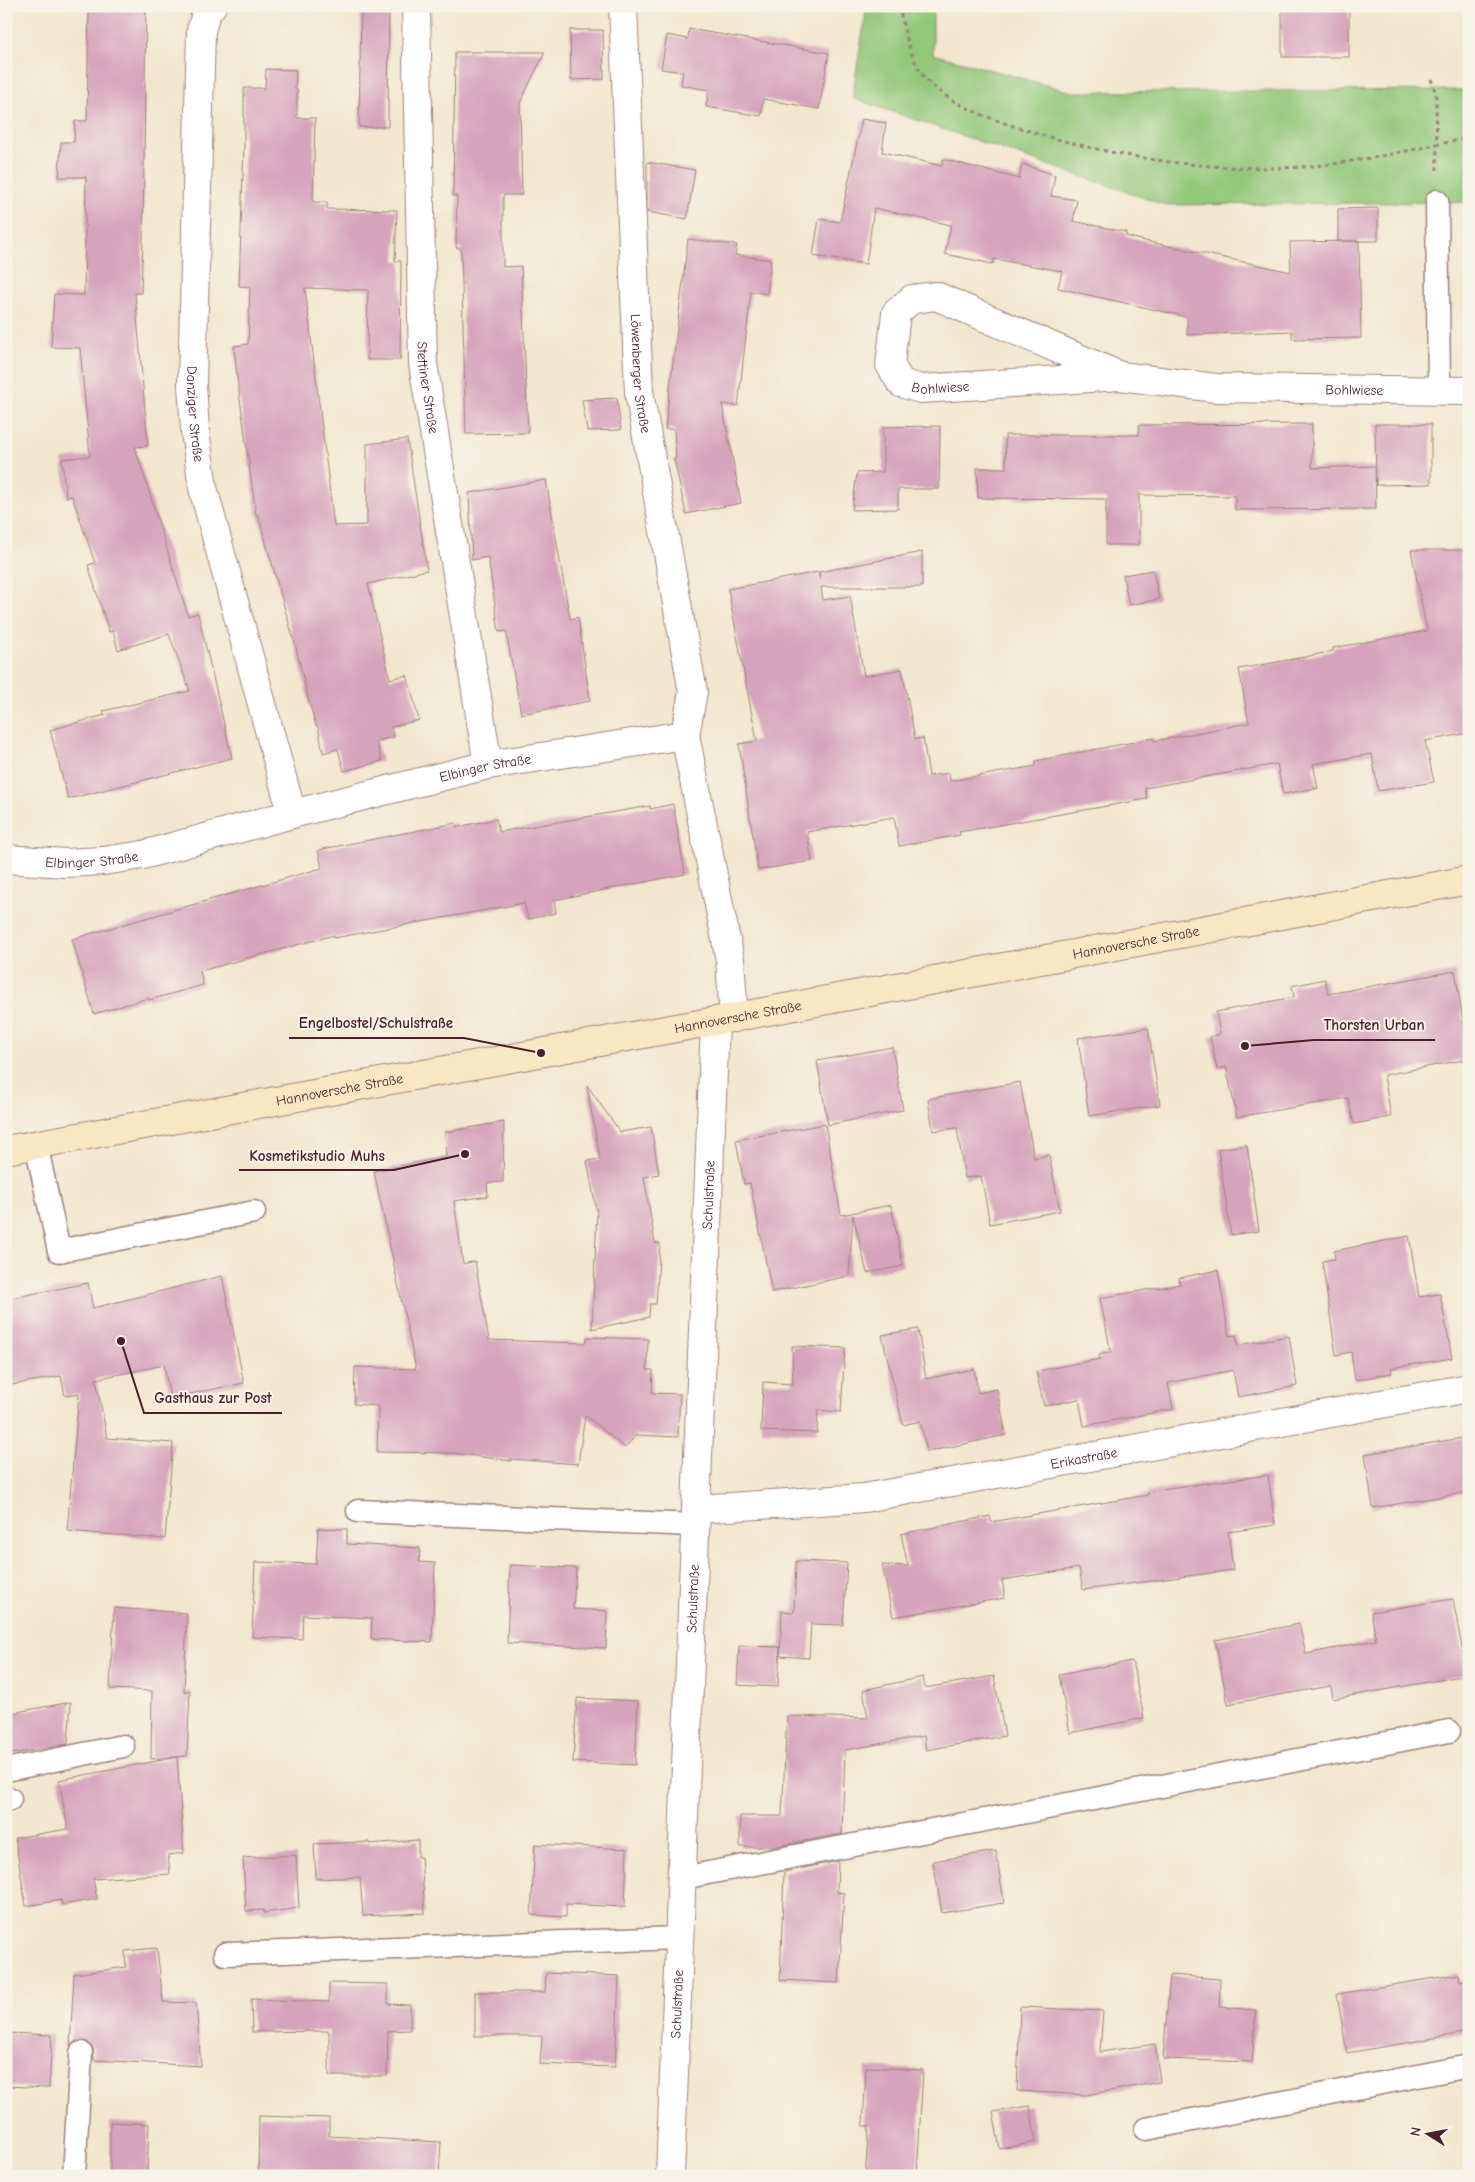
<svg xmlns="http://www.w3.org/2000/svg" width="1475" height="2182" viewBox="0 0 1475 2182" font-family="'Comic Neue',sans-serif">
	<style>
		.green { fill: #93c779; stroke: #6e7352 }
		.building { fill: #d6a3bc }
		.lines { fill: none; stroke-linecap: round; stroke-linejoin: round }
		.lane-casing { stroke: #9e827c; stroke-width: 25 }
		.street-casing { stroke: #9e827c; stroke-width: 30 }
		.secondary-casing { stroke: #9e827c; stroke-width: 30 }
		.path { stroke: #9e827c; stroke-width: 3; stroke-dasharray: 4 4; stroke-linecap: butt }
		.lane { stroke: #fff; stroke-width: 22 }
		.street { stroke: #fff; stroke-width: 28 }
		.secondary { stroke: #f9e7c3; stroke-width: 28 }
		.labels { text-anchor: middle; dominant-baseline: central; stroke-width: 4; stroke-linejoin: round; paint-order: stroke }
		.street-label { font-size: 14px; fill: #4a1f2b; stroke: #f7f3e8 }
		.leader { fill: none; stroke: #4a1f2b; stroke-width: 2 }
		.callout-dot { fill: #4a1f2b; stroke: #f7f3e8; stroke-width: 2 }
		.callout-label { font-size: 15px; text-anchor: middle; font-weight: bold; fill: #4a1f2b; stroke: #f7f3e8; stroke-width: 4; stroke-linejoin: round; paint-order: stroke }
	</style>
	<rect width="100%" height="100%" fill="#f7f3e8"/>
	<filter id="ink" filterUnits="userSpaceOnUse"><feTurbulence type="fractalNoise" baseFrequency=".02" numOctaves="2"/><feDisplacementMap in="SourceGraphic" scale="10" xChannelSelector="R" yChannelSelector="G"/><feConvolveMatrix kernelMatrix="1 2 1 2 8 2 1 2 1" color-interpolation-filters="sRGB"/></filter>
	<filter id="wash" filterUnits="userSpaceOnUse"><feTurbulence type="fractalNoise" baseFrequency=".0096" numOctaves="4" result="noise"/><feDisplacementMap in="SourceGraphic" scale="20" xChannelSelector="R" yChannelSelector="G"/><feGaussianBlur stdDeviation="1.12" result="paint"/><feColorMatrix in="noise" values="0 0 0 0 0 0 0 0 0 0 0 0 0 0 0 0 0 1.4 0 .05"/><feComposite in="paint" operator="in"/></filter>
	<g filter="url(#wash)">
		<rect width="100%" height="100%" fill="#f2e6ce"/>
		<!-- green -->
		<path class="green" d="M867 6H933V54L1072 92 1469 90V202L1165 205 852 98Z"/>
		<g id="blocks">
			<!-- building -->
			<g class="building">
				<path d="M89 6H146L143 238 141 293H135L148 446 135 447 188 616 198 613 232 758 68 799 50 730 105 715 103 711 190 691 169 634 118 650 113 631 109 632 88 565 95 563 72 496 66 497 62 459 90 456 80 348 51 347 54 294 84 295 86 177H59L61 142H74L75 121H87Z"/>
				<path d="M361 6H389L388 127H359Z"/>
				<rect x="1282" y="6" width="67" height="51"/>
				<path d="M689 29 829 53 819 109 763 99 761 116 706 107 709 90 681 85 683 72 661 69 667 35 688 39Z"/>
				<path d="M570 30H603L604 79 571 80Z"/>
				<path d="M455 52H545L520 103 522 195H503V267L521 266 528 433 466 434 461 248H456L457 196H453Z"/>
				<path d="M266 69 296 70 295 89H297V118H315L313 202H327V209L397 210 395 261H401L400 360H367L368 290 305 288 334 526 367 525V444L407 439 427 570 368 584 390 679 407 675 419 720 391 727 394 737 376 741 382 761 344 771 338 749 323 753 318 726H316L309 702 296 648 258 515H256L237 377 234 346 248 344 250 287 239 286 244 144V88H265Z"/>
				<path d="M862 119 886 123 882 152 942 166 943 159 1019 179 1022 164 1055 175 1051 196 1077 200 1073 221 1126 232V236L1145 241 1291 272 1290 242 1359 241 1361 338 1292 339V331L1187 335V317L1058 288 1062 271 994 259 993 264 945 254 951 225 874 208 866 264 813 256 819 219 840 222Z"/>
				<path d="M647 162 695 170 687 219 647 212Z"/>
				<path d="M1378 208V241H1338V209Z"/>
				<path d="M688 239 737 245 735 255 771 260 767 294 751 291 738 406 722 404 741 503 686 514 674 459 676 458 674 429H665Z"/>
				<path d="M617 398 621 430 587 431 582 400Z"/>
				<path d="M1312 424V468L1375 466 1376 509 1235 510V496L1139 495V545H1106V499L978 498 977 468H1006L1005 435H1139V425Z"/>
				<path d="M1375 424H1431V484L1376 485Z"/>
				<path d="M940 426 939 489H898V509L852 510 857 473 883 472V427Z"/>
				<path d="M546 480 570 619 578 617 590 701 521 714 506 631 499 632 488 557 472 560 469 493Z"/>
				<path d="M1411 550H1469V733L1425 741 1434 782 1378 791 1372 754 1313 764 1318 788 1283 794 1277 764 1145 788 1147 799 959 832 960 835 899 846 894 817 807 832 812 861 758 870 739 744 757 741 728 589 818 572 820 580 819 572 922 552V587H821L823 600 850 596 864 676 902 669 915 739 923 738 929 776 949 773 950 781 1036 766 1035 761 1154 738V741L1249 723 1239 669 1305 657 1333 651V648L1427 631Z"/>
				<path d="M1153 570 1159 599 1129 605 1123 575Z"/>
				<path d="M673 804 685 874 554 900 556 913 528 919 524 903 334 938V935L200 971 203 985 149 1000 148 998 94 1014 72 939 322 868 318 850 456 823 457 827 496 819 499 832 650 806V809Z"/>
				<path d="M1455 971 1469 1059 1384 1075 1391 1117 1354 1124 1348 1098 1237 1117 1226 1067 1217 1069 1210 1037 1220 1034 1216 1012 1294 997 1292 986 1325 979 1328 994Z"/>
				<path d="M1148 1028 1160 1105 1089 1116 1078 1038Z"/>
				<path d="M892 1047 903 1110 828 1125 817 1061Z"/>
				<path d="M1020 1082 1034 1158 1049 1155 1060 1211 990 1224 981 1176 965 1178 957 1128 933 1131 928 1099Z"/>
				<path d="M587 1085 620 1132 651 1127 659 1174 644 1177 655 1243H660L656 1304H650L649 1317 592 1329 597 1213 587 1161 600 1159Z"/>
				<path d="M504 1122 503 1182 487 1183 488 1196 454 1201 463 1264 475 1261 489 1340 586 1343 587 1337 648 1339 647 1370H653L652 1393 680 1394 678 1437 636 1435 625 1448 585 1415 578 1464 511 1459V1461L453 1453 377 1452 378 1406 354 1404 355 1367 416 1369 374 1171 446 1157 445 1132Z"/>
				<path d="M825 1124 841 1215 891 1205 903 1266 867 1273 853 1215 849 1276 772 1292 750 1183 744 1184 736 1140Z"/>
				<path d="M1247 1145 1259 1231 1231 1235 1218 1149Z"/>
				<path d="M1409 1236 1419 1297 1440 1294 1452 1358 1391 1368 1392 1373 1355 1380 1351 1352 1336 1355 1322 1261 1335 1259 1334 1251Z"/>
				<path d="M1218 1270 1229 1336 1236 1335 1238 1345 1289 1336 1297 1386 1238 1397 1233 1370 1168 1383 1173 1409 1084 1426 1079 1399 1044 1406 1036 1371 1100 1359 1099 1355 1111 1352 1100 1298 1180 1284 1179 1278Z"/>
				<path d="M222 1276 244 1383 170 1398 164 1365 96 1379 107 1438 173 1443 165 1539 67 1531 79 1393 65 1396 61 1376 6 1386V1299L88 1283 93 1308Z"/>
				<path d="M918 1329 926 1379 974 1369 978 1393 997 1389 1006 1435 927 1452 920 1421 903 1425 882 1335Z"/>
				<path d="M792 1346 845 1348 841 1412 818 1410 817 1433 761 1431 763 1382 793 1384Z"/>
				<path d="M1462 1438 1469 1478V1492L1373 1508 1365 1454Z"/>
				<path d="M1268 1475 1275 1525 1228 1532 1233 1570 1083 1590 1079 1568 1002 1580 1005 1598 893 1617 882 1565 908 1566 901 1534 990 1516 991 1522 1148 1495V1492L1168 1488Z"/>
				<path d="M318 1528 347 1529V1544L420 1548 419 1562 435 1563 432 1642 371 1639 372 1618 303 1615 302 1639 252 1637 255 1562 316 1564Z"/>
				<path d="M796 1561 847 1563 843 1625 811 1624 809 1658 780 1656 782 1611 794 1612Z"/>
				<path d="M510 1565 576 1568 573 1609 607 1611 606 1648 507 1643Z"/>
				<path d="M1453 1599 1467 1675 1333 1699 1331 1686 1228 1704 1215 1640 1299 1624 1306 1654 1376 1640 1371 1612Z"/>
				<path d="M114 1608 187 1613 184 1692 190 1690 187 1756 151 1759 152 1691 110 1689Z"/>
				<path d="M739 1646 780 1647 778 1687 737 1685Z"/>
				<path d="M1132 1661 1144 1718 1070 1733 1059 1675Z"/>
				<path d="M994 1676 1005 1736 926 1750 924 1736 845 1750 842 1834 772 1847H740V1816H782L787 1716 868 1718 863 1690 923 1677 925 1688Z"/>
				<path d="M577 1698 638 1701 635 1765 573 1762Z"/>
				<path d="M71 1702 68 1744 6 1755V1714Z"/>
				<path d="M177 1757 184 1853 168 1855 170 1874 93 1879 97 1899 62 1905 61 1900 26 1906 15 1838 68 1829 59 1780Z"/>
				<path d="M418 1840V1857H421L425 1913 363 1916 360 1877 316 1879 314 1844 369 1842V1844Z"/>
				<path d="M535 1844 627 1849 625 1907 566 1904V1917L531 1915Z"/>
				<path d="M996 1851 1004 1903 942 1913 933 1861Z"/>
				<path d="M296 1855 299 1908 264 1913V1910L246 1911 243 1858Z"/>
				<path d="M838 1861 837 1892 844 1893 839 1983 780 1980 784 1872Z"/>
				<path d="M157 1948 163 2002 196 2003 201 2066 94 2060 93 2048 88 2042 76 2041 70 2046 74 1974 126 1967 125 1951Z"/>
				<path d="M546 1973 619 1976 615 2067 540 2064 542 2036H475V1992H545Z"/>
				<path d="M1459 1974 1460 1981 1469 1979V2032L1347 2053 1337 1994Z"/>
				<path d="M1170 1975 1220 1979 1219 2007 1256 2010 1252 2062 1163 2059Z"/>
				<path d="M329 1983 388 1984V2004L410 2005V2030L388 2031 387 2076H329V2031L252 2032 251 1999 329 2002Z"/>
				<path d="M1020 2007 1103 2011 1100 2052 1155 2044 1160 2082 1086 2095 1017 2091Z"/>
				<path d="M6 2033 52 2035 49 2088 6 2086Z"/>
				<path d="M866 2067 923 2070 917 2176H865L869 2126H863Z"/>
				<path d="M1030 2106 1036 2142 1000 2149 993 2112Z"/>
				<path d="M259 2116 329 2118V2136L441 2142 439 2176H258Z"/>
				<path d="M110 2122 149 2124 147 2176H110Z"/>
			</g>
		</g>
	</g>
	<g filter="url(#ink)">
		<use href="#blocks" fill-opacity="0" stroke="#9e827c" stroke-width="1"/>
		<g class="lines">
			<defs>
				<g id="lane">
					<path d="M1437 201 1439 389"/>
					<path d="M36 1144 59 1251 254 1212"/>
					<path d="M358 1511 696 1525"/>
					<path d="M6 1770 123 1746"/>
					<path d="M6 1800 10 1799"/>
					<path d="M682 1878 1449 1731"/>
					<path d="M225 1954 678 1938"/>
					<path d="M1146 2129 1469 2066"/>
					<path d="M74 2176 81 2053"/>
				</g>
				<g id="street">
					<path id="s1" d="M212 6 206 13 201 31 192 384 195 431 203 488 292 814"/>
					<path id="s2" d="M416 6 423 364 488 765"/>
					<path id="s3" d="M623 6 639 392 693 692 685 735"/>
					<path id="s4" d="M1120 376 936 296 912 299 896 313 890 365 901 383 921 389 1120 376 1216 388 1469 391"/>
					<path id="s5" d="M6 859 65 863 103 861 143 855 292 814 488 765 685 735 730 960 734 1018"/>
					<path id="s6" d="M697 1509 864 1498 1469 1388"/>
					<path id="s7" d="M670 2176 715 1021"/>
				</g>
				<g id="secondary">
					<path id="s8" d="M6 1150 715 1021 1469 880"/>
				</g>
			</defs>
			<!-- lane casing -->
			<use href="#lane" class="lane-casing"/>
			<!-- street casing -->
			<use href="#street" class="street-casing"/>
			<!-- secondary casing -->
			<use href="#secondary" class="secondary-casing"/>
			<!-- path -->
			<g class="path">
				<path d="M899 6C904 29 909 54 922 74 942 103 994 120 1026 130 1115 158 1209 172 1302 167 1358 163 1413 149 1469 138"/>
				<path d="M1431 79 1436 94 1437 170"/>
			</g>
			<!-- lane -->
			<use href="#lane" class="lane"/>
			<!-- street -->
			<use href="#street" class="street"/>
			<!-- secondary -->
			<use href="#secondary" class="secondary"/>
		</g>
	</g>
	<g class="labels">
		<!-- street labels -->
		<g class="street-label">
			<text stroke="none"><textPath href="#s3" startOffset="368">Löwenberger Straße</textPath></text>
			<text stroke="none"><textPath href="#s4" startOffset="360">Bohlwiese</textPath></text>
			<text stroke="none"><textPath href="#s2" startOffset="382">Stettiner Straße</textPath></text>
			<text stroke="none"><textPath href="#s4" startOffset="775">Bohlwiese</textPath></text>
			<text stroke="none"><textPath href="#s1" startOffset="411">Danziger Straße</textPath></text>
			<text stroke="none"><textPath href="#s5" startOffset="491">Elbinger Straße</textPath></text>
			<text stroke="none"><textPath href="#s5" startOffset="86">Elbinger Straße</textPath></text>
			<text stroke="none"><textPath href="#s8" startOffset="1149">Hannoversche Straße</textPath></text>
			<text stroke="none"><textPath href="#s8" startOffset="744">Hannoversche Straße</textPath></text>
			<text stroke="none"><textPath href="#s8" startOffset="339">Hannoversche Straße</textPath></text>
			<text stroke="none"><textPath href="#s7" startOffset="982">Schulstraße</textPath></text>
			<text stroke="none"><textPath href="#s6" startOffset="391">Erikastraße</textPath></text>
			<text stroke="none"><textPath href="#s7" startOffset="578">Schulstraße</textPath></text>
			<text stroke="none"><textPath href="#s7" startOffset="172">Schulstraße</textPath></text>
		</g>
	</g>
	<!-- callouts -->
	<path class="leader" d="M541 1053L464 1038H289M1245 1046L1314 1040H1435M465 1154L394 1170H239M121 1341L144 1413H282"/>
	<g class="callout-dot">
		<circle cx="541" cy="1053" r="5"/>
		<circle cx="1245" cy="1046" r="5"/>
		<circle cx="465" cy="1154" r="5"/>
		<circle cx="121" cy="1341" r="5"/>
	</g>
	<g class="callout-label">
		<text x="376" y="1028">Engelbostel/Schulstraße</text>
		<text x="1374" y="1030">Thorsten Urban</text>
		<text x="317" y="1161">Kosmetikstudio Muhs</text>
		<text x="213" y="1403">Gasthaus zur Post</text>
	</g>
	<!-- margin -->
	<rect width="1475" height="2182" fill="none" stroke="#f7f3e8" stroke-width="25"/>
	<!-- north arrow -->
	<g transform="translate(1428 2134) rotate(281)" stroke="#f7f3e8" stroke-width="4" paint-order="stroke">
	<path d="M0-4L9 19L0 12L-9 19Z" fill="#4a1f2b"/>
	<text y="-8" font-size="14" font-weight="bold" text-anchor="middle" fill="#4a1f2b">N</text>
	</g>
</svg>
